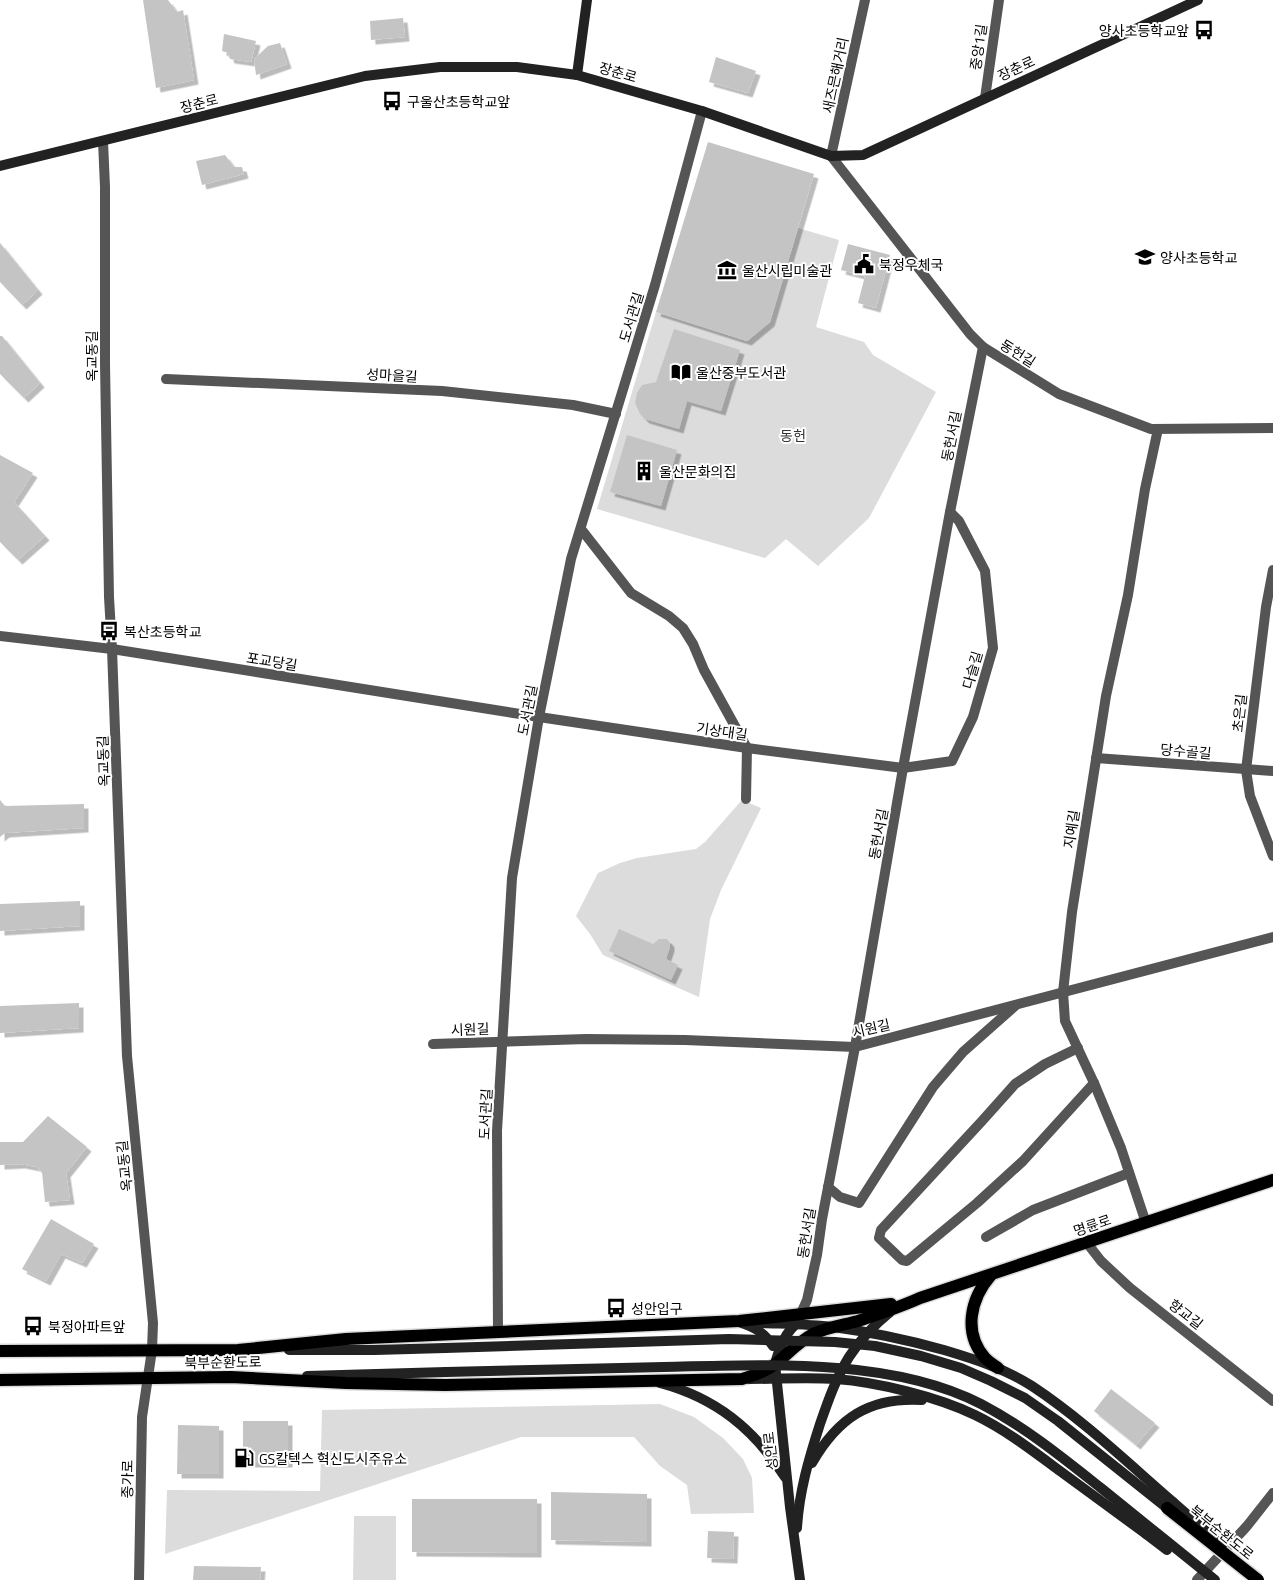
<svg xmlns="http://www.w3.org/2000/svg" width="1273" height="1580" viewBox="0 0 1273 1580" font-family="'Titillium Web','Noto Sans KR',sans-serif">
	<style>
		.green { fill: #dcdcdc }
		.building { fill: #c4c4c4; filter: url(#shadow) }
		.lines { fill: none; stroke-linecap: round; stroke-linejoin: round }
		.primary-casing { stroke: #dbdbdb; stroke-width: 15 }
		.street { stroke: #555; stroke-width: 10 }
		.secondary { stroke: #222; stroke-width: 10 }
		.primary { stroke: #000; stroke-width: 12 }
		.primary-bridge-casing { stroke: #dbdbdb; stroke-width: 15; stroke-linecap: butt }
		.secondary-bridge { stroke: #222; stroke-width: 10 }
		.primary-bridge { stroke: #000; stroke-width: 12 }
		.labels { text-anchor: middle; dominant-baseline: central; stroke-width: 4; stroke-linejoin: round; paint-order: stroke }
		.poi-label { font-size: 14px; fill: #000; stroke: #fff; text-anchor: start }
		.street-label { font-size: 14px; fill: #000; stroke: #fff }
		.park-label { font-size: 14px; fill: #333; stroke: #fff }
	</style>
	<defs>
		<filter id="shadow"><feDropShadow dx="4.5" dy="4.5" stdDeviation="0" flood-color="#0004"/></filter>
	</defs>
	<rect width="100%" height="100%" fill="#fff"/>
	<!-- green -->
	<g class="green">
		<path d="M798 228 839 240 816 327 864 342 873 355 936 392 869 518 818 566 786 539 765 558 597 509 656 312 747 341 770 322Z"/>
		<path d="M742 800 761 808 721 890 710 919 699 997 603 955 590 934 576 916 598 873 620 863 637 858 696 849 705 842Z"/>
		<path d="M660 1404 694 1417 723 1438 743 1459 752 1478 754 1513 691 1514 687 1485 660 1466 634 1437H521L165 1554 167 1490 320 1491 322 1410Z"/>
		<path d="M354 1516H396V1580H353Z"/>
	</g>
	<!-- building -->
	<g class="building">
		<path d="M143 0H168L177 12 183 10 194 80 156 88Z"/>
		<path d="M403 18 405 37 371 40 370 21Z"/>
		<path d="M224 34 256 41 251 62 230 59 228 53 222 51Z"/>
		<path d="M280 43 287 64 256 75 254 59 268 46Z"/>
		<path d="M716 57 756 71 748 93 709 82Z"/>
		<path d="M708 142 814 174 770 322 747 341 656 312Z"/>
		<path d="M225 155 234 167H242L244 174 202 185 196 161Z"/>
		<path d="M0 243 38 290 22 305 0 282Z"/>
		<path d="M848 244 890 255 876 308 858 303 865 276 841 270Z"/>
		<path d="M674 329 740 350 721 411 687 401 679 429 645 419 640 414 635 403 637 393 642 385 656 382Z"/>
		<path d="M0 336H2L40 383 24 398 0 374Z"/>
		<path d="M627 435 677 450 661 506 610 492Z"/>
		<path d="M0 455 33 473 14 502 45 536 18 560 0 542Z"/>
		<path d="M0 800 5 806 84 804V828L5 833 0 837Z"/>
		<path d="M80 901V926L0 931V904Z"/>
		<path d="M619 929 653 944 659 939H667L670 943V947L666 959 678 965 671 980 609 951Z"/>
		<path d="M79 1003V1028L0 1033V1006Z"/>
		<path d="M48 1116 87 1147 66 1173 70 1200 45 1202 42 1172 36 1167 21 1164 0 1165V1142H23Z"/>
		<path d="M51 1219 94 1244 82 1263 61 1254 46 1281 22 1269Z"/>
		<path d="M1111 1389 1155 1423 1136 1445 1094 1411Z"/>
		<rect x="243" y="1421" width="45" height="42"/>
		<path d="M178 1425 219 1426V1474H177Z"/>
		<path d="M551 1492 647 1494V1542L551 1540Z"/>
		<path d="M412 1499H537V1553L412 1552Z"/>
		<path d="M708 1531 734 1532 733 1559 707 1558Z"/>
		<path d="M194 1566 261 1567 260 1580H193Z"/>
	</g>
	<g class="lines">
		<defs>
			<g id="primary">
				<path d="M991 1275C970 1299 963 1333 985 1358 989 1362 994 1365 998 1368"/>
				<path d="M0 1351 238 1350 346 1339 739 1321 891 1304"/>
				<path d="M0 1380 231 1377 346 1383 445 1385 742 1379C753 1376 764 1372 774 1365 787 1355 798 1342 813 1334 828 1327 843 1325 858 1321 879 1314 900 1307 920 1298L1273 1180"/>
			</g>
		</defs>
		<!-- primary casing -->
		<use href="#primary" class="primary-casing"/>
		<!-- street -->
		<g class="street">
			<path d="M865 0 831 156 970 334 983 347 1059 394 1151 429 1273 428"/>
			<path d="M985 98 999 0"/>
			<path d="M103 141 105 187V364L109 597 112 649 127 1056 153 1323 152 1350 142 1417 139 1580"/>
			<path d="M166 379 442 391 573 405 616 414"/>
			<path d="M581 529 631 593 669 616 683 628 693 644 704 670 747 748 746 799"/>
			<path d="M1273 570 1266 607 1246 770 1250 796 1273 856"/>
			<path d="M0 636 112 649 539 717 747 748 903 768 952 761 973 717 993 648 985 571 959 521 950 512"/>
			<path d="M1096 758 1273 771"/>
			<path d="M433 1044 586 1039 685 1040 855 1047 1273 937"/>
			<path d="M1078 1048 1045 1064 1015 1084 982 1121 881 1230 879 1238 902 1260 907 1261 977 1203 1023 1161 1094 1083"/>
			<path d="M828 1187 840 1197 859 1203 933 1087 963 1052 1015 1006"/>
			<path d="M1146 1223 1121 1148 1094 1083 1065 1021 1063 992 1072 912 1106 696 1128 595 1145 489 1158 429"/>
			<path d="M986 1237 1033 1210 1129 1173"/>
			<path d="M1087 1243 1101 1261 1130 1288 1273 1401"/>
			<path d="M798 1320 807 1300 817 1255 822 1219 855 1047 903 768 950 512 983 347"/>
			<path d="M498 1332 497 1131 512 878 539 717 571 559 655 285 702 111"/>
			<path d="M1197 1580 1247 1526 1273 1493"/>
		</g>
		<!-- secondary -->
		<g class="secondary">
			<path d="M577 75 587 0"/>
			<path d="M0 166 365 76 440 67H517L577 75 702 111 831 156 863 155 1198 0"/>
			<path d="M739 1322C754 1327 764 1332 773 1346"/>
			<path d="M799 1322C785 1331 779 1349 775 1364L790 1507 800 1580"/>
			<path d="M761 1323C785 1324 809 1324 833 1327 871 1332 908 1340 944 1350 974 1359 1006 1369 1032 1386 1082 1419 1128 1463 1173 1502"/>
			<path d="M289 1350H375L445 1348"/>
			<path d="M307 1376 446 1372"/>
			<path d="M749 1379C778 1379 808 1377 836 1379 877 1382 938 1397 975 1415 1006 1430 1033 1451 1060 1471 1089 1492 1117 1513 1146 1534"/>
			<path d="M660 1383C716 1398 754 1429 785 1477"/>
			<path d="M812 1463C838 1418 869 1397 922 1400"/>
			<path d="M797 1528C799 1492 809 1458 820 1424 828 1401 836 1378 849 1357 860 1340 874 1325 890 1312"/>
		</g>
		<!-- primary -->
		<use href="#primary" class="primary"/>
		<defs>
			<path id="primary-bridge" d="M1167 1508 1258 1580"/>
		</defs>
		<!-- primary-bridge casing -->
		<use href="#primary-bridge" class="primary-bridge-casing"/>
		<!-- secondary-bridge -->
		<g class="secondary-bridge">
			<path d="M445 1348 729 1339 835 1342 875 1346 921 1356 961 1368 991 1381 1025 1398 1058 1421 1167 1508"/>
			<path d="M446 1372C519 1370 591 1369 664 1367 763 1365 890 1357 981 1404 1025 1427 1062 1457 1101 1488 1139 1519 1177 1549 1215 1580"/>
			<path d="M1173 1502 1222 1545"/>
			<path d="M1146 1534 1167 1550"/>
		</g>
		<!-- primary-bridge -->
		<use href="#primary-bridge" class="primary-bridge"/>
	</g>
	<!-- icons -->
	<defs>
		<symbol id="bus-bare" viewBox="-9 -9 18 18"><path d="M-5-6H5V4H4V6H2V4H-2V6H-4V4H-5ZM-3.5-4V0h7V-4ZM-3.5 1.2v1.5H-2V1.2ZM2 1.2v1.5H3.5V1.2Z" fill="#000" stroke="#fff" stroke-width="2.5" paint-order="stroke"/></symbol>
		<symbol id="school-bare" viewBox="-9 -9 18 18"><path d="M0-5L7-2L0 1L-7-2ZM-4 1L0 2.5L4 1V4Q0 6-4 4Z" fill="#000" stroke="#fff" stroke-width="2.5" paint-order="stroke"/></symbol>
		<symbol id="civic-bare" viewBox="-9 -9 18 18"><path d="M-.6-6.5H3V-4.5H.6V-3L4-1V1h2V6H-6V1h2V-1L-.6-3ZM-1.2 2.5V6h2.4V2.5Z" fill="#000" stroke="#fff" stroke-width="2.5" paint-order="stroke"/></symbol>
		<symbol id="museum-bare" viewBox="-9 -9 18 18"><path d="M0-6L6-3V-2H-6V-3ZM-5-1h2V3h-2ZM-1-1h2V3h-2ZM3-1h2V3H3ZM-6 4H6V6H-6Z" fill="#000" stroke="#fff" stroke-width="2.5" paint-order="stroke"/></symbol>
		<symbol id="library-bare" viewBox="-9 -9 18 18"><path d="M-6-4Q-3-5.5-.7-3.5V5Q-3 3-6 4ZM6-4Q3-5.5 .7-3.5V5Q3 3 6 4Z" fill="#000" stroke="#fff" stroke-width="2.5" paint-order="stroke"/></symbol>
		<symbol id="building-bare" viewBox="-9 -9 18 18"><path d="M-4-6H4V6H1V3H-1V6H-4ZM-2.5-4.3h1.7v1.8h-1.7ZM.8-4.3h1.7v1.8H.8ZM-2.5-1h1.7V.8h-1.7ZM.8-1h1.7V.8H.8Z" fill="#000" stroke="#fff" stroke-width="2.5" paint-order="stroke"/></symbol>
		<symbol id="fuel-bare" viewBox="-9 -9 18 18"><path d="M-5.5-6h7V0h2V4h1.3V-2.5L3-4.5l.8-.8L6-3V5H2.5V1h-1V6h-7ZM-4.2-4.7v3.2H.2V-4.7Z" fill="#000" stroke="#fff" stroke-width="2.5" paint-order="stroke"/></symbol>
	</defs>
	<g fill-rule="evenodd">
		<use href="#bus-bare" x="1190" y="16" width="28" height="28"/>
		<use href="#bus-bare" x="378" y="87" width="28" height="28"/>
		<use href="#school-bare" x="1131" y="243" width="28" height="28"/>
		<use href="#civic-bare" x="850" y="250" width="28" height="28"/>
		<use href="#museum-bare" x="713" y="256" width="28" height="28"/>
		<use href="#library-bare" x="667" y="358" width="28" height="28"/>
		<use href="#building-bare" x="630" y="457" width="28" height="28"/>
		<use href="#bus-bare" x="95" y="617" width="28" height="28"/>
		<use href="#bus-bare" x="602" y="1294" width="28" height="28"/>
		<use href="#bus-bare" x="19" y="1312" width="28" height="28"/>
		<use href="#fuel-bare" x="230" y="1444" width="28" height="28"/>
	</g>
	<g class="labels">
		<!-- poi labels -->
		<g class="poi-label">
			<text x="1189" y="30" text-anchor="end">양사초등학교앞</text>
			<text x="407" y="101">구울산초등학교앞</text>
			<text x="1160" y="257">양사초등학교</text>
			<text x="879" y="264">북정우체국</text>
			<text x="742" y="270">울산시립미술관</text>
			<text x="696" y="372">울산중부도서관</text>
			<text x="659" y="471">울산문화의집</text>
			<text x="124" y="631">복산초등학교</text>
			<text x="631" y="1308">성안입구</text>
			<text x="48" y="1326">북정아파트앞</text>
			<text x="259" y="1458">GS칼텍스 혁신도시주유소</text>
		</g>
		<!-- street labels -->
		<g class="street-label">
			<text transform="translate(978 47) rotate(-82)">중앙1길</text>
			<text transform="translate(1016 68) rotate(-25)">장춘로</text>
			<text transform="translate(618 72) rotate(16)">장춘로</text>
			<text transform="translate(835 75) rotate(-78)">새즈믄해거리</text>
			<text transform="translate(199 103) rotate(-14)">장춘로</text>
			<text transform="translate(631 317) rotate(-73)">도서관길</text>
			<text transform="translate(1018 353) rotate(32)">동헌길</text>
			<text transform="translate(91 356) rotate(-90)">옥교동길</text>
			<text transform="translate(392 375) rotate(3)">성마을길</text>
			<text transform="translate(951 436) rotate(-79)">동헌서길</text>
			<text transform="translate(272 661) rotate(9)">포교당길</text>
			<text transform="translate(972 670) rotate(-74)">다슬길</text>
			<text transform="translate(527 710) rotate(-79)">도서관길</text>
			<text transform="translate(1239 713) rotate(-84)">초은길</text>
			<text transform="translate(722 731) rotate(8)">기상대길</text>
			<text transform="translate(1186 751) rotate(5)">당수골길</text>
			<text transform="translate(103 761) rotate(-92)">옥교동길</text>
			<text transform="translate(1071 829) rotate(-81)">지예길</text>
			<text transform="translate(878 834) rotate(-80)">동헌서길</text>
			<text transform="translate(871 1028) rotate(-13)">시원길</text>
			<text transform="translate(470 1029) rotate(-2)">시원길</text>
			<text transform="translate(485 1114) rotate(-87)">도서관길</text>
			<text transform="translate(124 1166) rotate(-96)">옥교동길</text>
			<text transform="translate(1092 1225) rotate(-19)">명륜로</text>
			<text transform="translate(806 1233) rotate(-81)">동헌서길</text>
			<text transform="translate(1186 1314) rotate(38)">향교길</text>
			<text transform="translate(223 1362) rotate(-1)">북부순환도로</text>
			<text transform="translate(770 1451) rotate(-96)">성안로</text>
			<text transform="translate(127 1479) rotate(-89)">종가로</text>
			<text transform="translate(1222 1532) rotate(39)">북부순환도로</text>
		</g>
		<!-- park labels -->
		<g class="park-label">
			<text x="793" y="435">동헌</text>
		</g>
	</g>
</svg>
